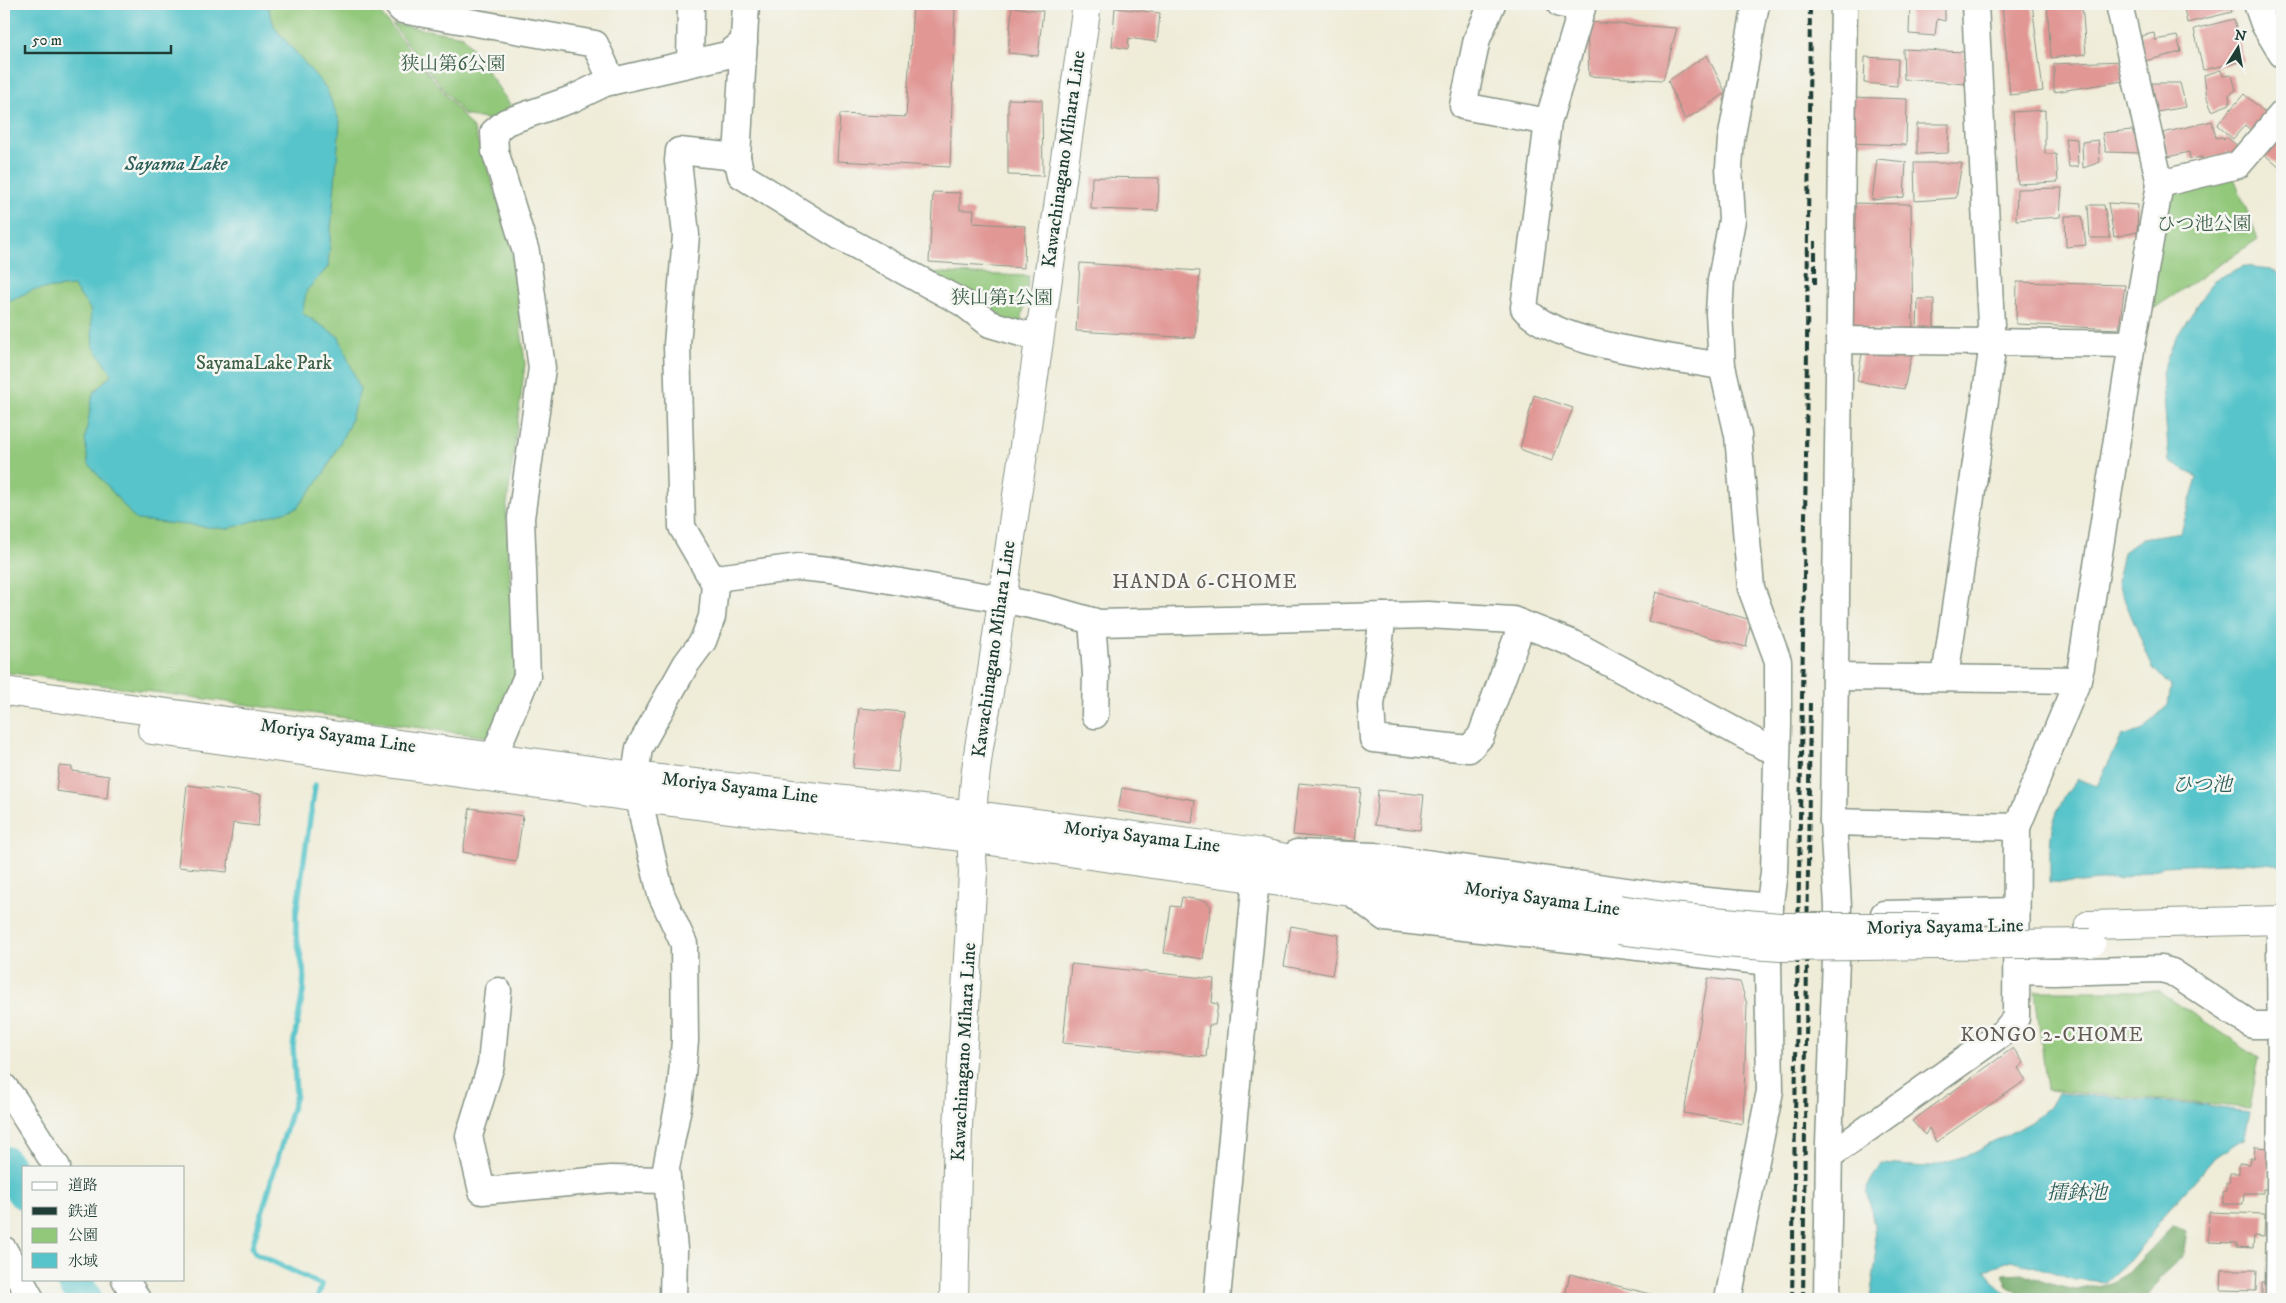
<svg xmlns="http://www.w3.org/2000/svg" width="2286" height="1303" viewBox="0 0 2286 1303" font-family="'IM FELL DW Pica','Noto Serif JP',serif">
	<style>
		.green { fill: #92c87a; stroke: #588257 }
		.forest { fill: #75ac6a; stroke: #4a744f }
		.water { fill: #56c4ca; stroke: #3a807f }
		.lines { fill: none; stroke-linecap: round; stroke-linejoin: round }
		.stream { stroke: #56c4ca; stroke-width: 5.5 }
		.river { stroke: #56c4ca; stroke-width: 35 }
		.building { fill: #e19895 }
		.minor-casing { stroke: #879486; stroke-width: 29 }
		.major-casing { stroke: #879486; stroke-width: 30 }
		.minor { stroke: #fff; stroke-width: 26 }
		.major { stroke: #fff; stroke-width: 28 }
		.rail { stroke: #1f3d34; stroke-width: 4; stroke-dasharray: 8 4; stroke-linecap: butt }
		.major-bridge-casing { stroke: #879486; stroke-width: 30; stroke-linecap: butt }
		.major-bridge { stroke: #fff; stroke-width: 28 }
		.labels { text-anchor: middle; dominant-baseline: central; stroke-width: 5; stroke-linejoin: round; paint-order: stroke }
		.park-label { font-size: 19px; fill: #3c6046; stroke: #f6f6f2 }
		.street-label { font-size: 19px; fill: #1f3d34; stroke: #f6f6f2 }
		.water-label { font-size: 20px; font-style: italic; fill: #2d5f5a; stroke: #f6f6f2 }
		.neighbourhood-label { font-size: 20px; letter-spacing: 1px; fill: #635d56; stroke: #f6f6f2 }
	</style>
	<rect width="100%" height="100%" fill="#f6f6f2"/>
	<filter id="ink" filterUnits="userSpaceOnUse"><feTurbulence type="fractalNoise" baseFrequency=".02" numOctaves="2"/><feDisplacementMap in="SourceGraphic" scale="10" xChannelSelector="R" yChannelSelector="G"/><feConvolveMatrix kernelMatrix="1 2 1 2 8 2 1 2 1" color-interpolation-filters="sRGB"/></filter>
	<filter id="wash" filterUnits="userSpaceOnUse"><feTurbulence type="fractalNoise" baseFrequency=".0096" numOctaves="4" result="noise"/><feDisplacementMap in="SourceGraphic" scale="20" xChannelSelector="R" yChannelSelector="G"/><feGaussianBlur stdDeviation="1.12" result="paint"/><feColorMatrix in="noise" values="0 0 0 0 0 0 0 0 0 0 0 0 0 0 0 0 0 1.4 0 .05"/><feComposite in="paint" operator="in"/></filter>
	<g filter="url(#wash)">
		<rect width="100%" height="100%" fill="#efecd8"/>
		<!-- green -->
		<g class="green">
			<path d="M4 4H373L474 130 510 235 525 364 506 513 516 671 488 737 4 672Z"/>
			<path d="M392 24 463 36 513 109 490 120 464 115Z"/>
			<path d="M2233 175 2258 239 2144 315 2165 190Z"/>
			<path d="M920 272 1029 276 1020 329Z"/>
			<path d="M2035 991H2158L2259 1057 2250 1108 2047 1090Z"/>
		</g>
		<!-- forest -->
		<path class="forest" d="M2173 1226 2187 1231 2183 1257 2161 1277 2146 1299H2027L2008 1287 2003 1274 2023 1273 2046 1283 2076 1290 2111 1283 2128 1273Z"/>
		<!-- water -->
		<g class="water">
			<path d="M4 4H267L275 28 326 88 340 122 328 267 307 290 302 313 339 337 360 389 349 425 325 472 297 508 227 529 136 520 88 463 85 438 93 393 112 374 93 346 90 309 73 286 33 290 4 303Z"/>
			<path d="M2244 266 2271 269 2282 276V866L2247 862 2164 866 2119 879 2081 883 2050 882C2050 836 2047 816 2078 779L2097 786 2122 736 2141 731 2168 705 2171 687 2153 668 2117 582 2123 552 2142 538 2181 532 2197 477 2169 462 2162 372 2175 339 2214 280Z"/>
			<path d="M2057 1093 2198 1105 2249 1112 2244 1138 2215 1157 2162 1218 2139 1251 2105 1282 2076 1279 2012 1260 1985 1270 2005 1294 2018 1299H1870L1876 1259 1874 1226 1867 1187 1881 1164 1929 1167 1974 1153 2032 1121 2049 1107Z"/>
		</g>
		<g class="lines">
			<!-- stream -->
			<path class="stream" d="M315 785 296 914V934L304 973 303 992 293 1046 296 1095 252 1247 255 1253 322 1285 317 1299"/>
			<!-- river -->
			<g class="river">
				<path d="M2277 4 2282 15"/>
				<path d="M4 1163 24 1192"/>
				<path d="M73 1279 85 1299"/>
			</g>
		</g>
		<g id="blocks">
			<!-- building -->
			<g class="building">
				<path d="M913 4H955L950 167 837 161 840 114 906 117Z"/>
				<path d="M1910 4H1945V21L1937 19 1935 36 1909 34Z"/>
				<path d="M2002 4H2032L2043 91 2010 95Z"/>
				<path d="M2047 4H2082L2086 54 2051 58Z"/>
				<path d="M2205 4H2229L2232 12 2187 23 2184 8Z"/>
				<path d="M1012 7 1043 11 1038 56 1008 53Z"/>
				<path d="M1115 8 1160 13 1157 42 1129 38 1128 49 1112 46Z"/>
				<path d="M2234 19 2244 61 2203 70 2194 29Z"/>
				<path d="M1587 22 1677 28 1663 80 1589 76Z"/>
				<path d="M2154 33 2155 40 2177 36 2181 52 2145 61 2141 36Z"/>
				<path d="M1903 49 1964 52 1965 84 1904 79Z"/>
				<path d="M1707 55 1726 93 1685 120 1668 81Z"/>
				<path d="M1865 57 1898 59 1897 86 1864 83Z"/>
				<path d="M2121 61 2123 81 2054 92V64Z"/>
				<path d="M2221 70 2223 76 2232 75 2236 90 2229 95 2230 104 2212 111 2207 98 2204 75Z"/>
				<path d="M2152 83H2180L2186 107 2157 112Z"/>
				<path d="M2244 94 2268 115 2253 132 2245 125 2233 139 2217 125Z"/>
				<path d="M1849 97 1907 99 1906 145 1849 143Z"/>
				<path d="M1008 99 1042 100 1043 176 1008 175Z"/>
				<path d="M2045 110V154H2056L2058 182 2018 184 2013 112Z"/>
				<path d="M2212 121 2216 138 2223 137 2224 140 2227 137 2241 149 2234 157 2227 151V154L2202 160V157L2190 159 2189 152 2168 157 2163 133Z"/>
				<path d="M1917 124H1949L1948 153 1917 154Z"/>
				<path d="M2132 130 2142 153 2106 152 2102 133Z"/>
				<path d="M2282 132V170L2263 153Z"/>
				<path d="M2065 138 2077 139 2078 167H2069Z"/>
				<path d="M2098 140 2100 162 2083 168 2082 142Z"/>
				<path d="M1877 159 1906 162 1904 197 1872 200Z"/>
				<path d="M1914 163H1962L1956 198 1915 201Z"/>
				<path d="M1092 177 1159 178 1158 211 1091 209Z"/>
				<path d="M2062 188 2060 217 2016 220 2017 189Z"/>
				<path d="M933 192 960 193V210H974L973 223 1025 226 1024 268 929 262Z"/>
				<path d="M1847 203 1911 204 1913 333 1857 328 1845 320Z"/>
				<path d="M2108 203 2138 205 2137 232 2114 237Z"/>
				<path d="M2088 205H2104L2110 238H2090Z"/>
				<path d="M2065 216H2082L2086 245 2066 247Z"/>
				<path d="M1080 263 1200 271 1195 338 1076 331Z"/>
				<path d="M2017 282 2125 285 2119 329 2016 324Z"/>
				<path d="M1918 299H1934V333H1917Z"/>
				<path d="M1862 354H1912L1904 389 1857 381Z"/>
				<path d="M1534 395 1573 408 1552 461 1520 449Z"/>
				<path d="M1656 592 1751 620 1746 647 1648 621Z"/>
				<path d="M859 708 904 712 898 772 853 768Z"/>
				<path d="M59 766 72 767V771L109 776 107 798 56 791Z"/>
				<path d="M1299 783 1361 789 1355 841 1293 835Z"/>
				<path d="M187 785 261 794 258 826 233 823 227 872 178 867Z"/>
				<path d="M1122 788 1195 800 1192 823 1118 811Z"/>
				<path d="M1378 790 1424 795 1420 830 1375 825Z"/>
				<path d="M470 808 523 816 516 861 463 852Z"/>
				<path d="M1182 897 1206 901 1211 907 1203 959 1164 953 1171 906 1180 907Z"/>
				<path d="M1291 926 1339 935 1332 975 1284 966Z"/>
				<path d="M1071 964 1214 979 1212 1003 1218 1004 1215 1025H1209L1206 1057 1063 1043Z"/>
				<path d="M1708 978 1740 982 1747 1004 1743 1124 1684 1113Z"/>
				<path d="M2013 1048 2024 1063 2018 1068 2026 1080 1936 1142 1929 1128 1925 1135 1912 1121Z"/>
				<path d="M2255 1147 2269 1148 2268 1189H2263V1193H2244L2243 1204H2223V1192L2226 1191V1183H2229L2230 1173H2239V1163L2249 1164 2250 1158H2254Z"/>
				<path d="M2209 1212 2265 1214 2264 1237 2254 1236 2253 1248 2237 1247V1243L2208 1242Z"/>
				<path d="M2222 1270H2257L2256 1291 2221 1290Z"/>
				<path d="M1570 1274 1658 1296 1657 1299H1564Z"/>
				<path d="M2262 1282H2269L2268 1297H2262Z"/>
			</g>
		</g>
	</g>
	<g filter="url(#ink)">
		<use href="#blocks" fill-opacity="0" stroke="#879486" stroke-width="1"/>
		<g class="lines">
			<defs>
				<g id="minor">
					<path d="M397 4 402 10 595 44 612 81"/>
					<path d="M1492 4 1477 39 1463 106 1548 122"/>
					<path d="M1560 4 1582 8 1548 122 1524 308C1552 344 1675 358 1722 366"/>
					<path d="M2257 4 2264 24 2282 54"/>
					<path d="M690 63 691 4"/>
					<path d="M737 157 741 175 839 236 963 303 990 324 1038 338"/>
					<path d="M2160 184 2238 165 2282 114"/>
					<path d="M1839 340 2132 344"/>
					<path d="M715 584 682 527 677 345 686 235 678 161 679 151 737 157 746 4"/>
					<path d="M1383 616 1371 705 1373 739 1469 749 1481 736 1522 624"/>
					<path d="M1092 621 1096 674 1095 715"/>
					<path d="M1835 677 2078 680"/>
					<path d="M1945 678 1991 358V325L1975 4"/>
					<path d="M494 756 527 676 521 518 542 368 526 252 495 151 494 132 506 122 572 99 605 83 727 55 744 42"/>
					<path d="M1833 822 2017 827"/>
					<path d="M1297 853 1375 856 1676 898 1770 907"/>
					<path d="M1352 893 1385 918 1768 962"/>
					<path d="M1884 914 2015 911"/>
					<path d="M2017 971 2053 972 2161 969 2172 972 2181 978 2252 1025H2281"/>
					<path d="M498 991 491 1065 469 1136 482 1191 611 1179 667 1180"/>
					<path d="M4 1087 15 1101 57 1167"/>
					<path d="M1829 1156 2005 1031 2016 1018 2017 827 2077 682 2081 667 2132 344 2160 184 2119 4"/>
					<path d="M4 1250 31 1299"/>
					<path d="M125 1279 137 1299"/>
					<path d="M673 1299 674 1249 666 1168 680 1097 685 1041 684 944 661 894 645 828 635 776 639 748 686 664 703 641 712 617 715 584 724 577 799 567 830 570 1001 599 1050 609 1099 623 1428 615 1513 620 1574 644 1763 746 1777 751"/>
					<path d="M1217 1299 1258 857"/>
					<path d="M1728 1299 1770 1091 1768 962 1770 903 1774 872 1778 725V661L1751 588 1738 435 1722 366 1719 313 1721 280 1732 220 1729 167 1731 140 1756 4"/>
					<path d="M1827 1299 1829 1143 1838 907 1833 819 1844 4"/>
					<path d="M2279 1299 2281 1081 2280 938"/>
				</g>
				<g id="major">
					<path d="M4 691 635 776 974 815 1258 852 1362 875 1619 909"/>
					<path d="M152 730 639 798 971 838 1619 930"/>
					<path d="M2089 925 2282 920"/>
					<path d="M954 1299 958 1127 973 873C969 817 976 754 988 699L1087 4"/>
				</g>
			</defs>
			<!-- minor casing -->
			<use href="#minor" class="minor-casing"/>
			<!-- major casing -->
			<use href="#major" class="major-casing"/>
			<!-- minor -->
			<use href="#minor" class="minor"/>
			<!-- major -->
			<use href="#major" class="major"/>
			<!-- rail -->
			<g class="rail">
				<path d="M1815 284V241"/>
				<path d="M1792 1299 1806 458 1810 4"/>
				<path d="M1803 1299 1810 699"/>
			</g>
			<defs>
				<g id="major-bridge">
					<path d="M1619 909 1671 917 1779 927H1939"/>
					<path d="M1619 930 1724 943 1780 947 2091 943"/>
				</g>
			</defs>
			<!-- major-bridge casing -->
			<use href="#major-bridge" class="major-bridge-casing"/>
			<!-- major-bridge -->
			<use href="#major-bridge" class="major-bridge"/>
		</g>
	</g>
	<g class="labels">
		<!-- park labels -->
		<g class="park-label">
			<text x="453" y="64">狭山第6公園</text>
			<text x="2204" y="224">ひつ池公園</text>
			<text x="1002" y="298">狭山第1公園</text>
			<text x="264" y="363">SayamaLake Park</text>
		</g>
		<!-- street labels -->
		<g class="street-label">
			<text transform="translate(1064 159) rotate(-82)">Kawachinagano Mihara Line</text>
			<text transform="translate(994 649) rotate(-82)">Kawachinagano Mihara Line</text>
			<text transform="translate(338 736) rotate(8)">Moriya Sayama Line</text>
			<text transform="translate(740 788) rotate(7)">Moriya Sayama Line</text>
			<text transform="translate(1142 837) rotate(7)">Moriya Sayama Line</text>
			<text transform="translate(1542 899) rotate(8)">Moriya Sayama Line</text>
			<text transform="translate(1945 927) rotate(-1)">Moriya Sayama Line</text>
			<text transform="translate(964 1052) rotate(-87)">Kawachinagano Mihara Line</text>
		</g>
		<!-- water labels -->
		<g class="water-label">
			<text x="176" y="164">Sayama Lake</text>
			<text x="2202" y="785">ひつ池</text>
			<text x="2077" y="1193">擂鉢池</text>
		</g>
		<!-- neighbourhood labels -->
		<g class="neighbourhood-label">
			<text x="1205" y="582">HANDA 6-CHOME</text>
			<text x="2052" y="1035">KONGO 2-CHOME</text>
		</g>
	</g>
	<!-- margin -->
	<rect width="2286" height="1303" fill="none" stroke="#f6f6f2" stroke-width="20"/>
	<!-- legend -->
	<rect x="22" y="1166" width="162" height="115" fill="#f6f6f2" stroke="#a0aca6"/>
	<rect x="32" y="1182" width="25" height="8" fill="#ffffff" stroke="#a0aca6"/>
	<text x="68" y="1190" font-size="15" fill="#1f3d34">道路</text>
	<rect x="32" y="1207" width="25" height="8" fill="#1f3d34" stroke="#a0aca6"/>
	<text x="68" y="1216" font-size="15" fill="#1f3d34">鉄道</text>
	<rect x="32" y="1228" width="25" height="15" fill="#92c87a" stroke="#a0aca6"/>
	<text x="68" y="1240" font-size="15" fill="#1f3d34">公園</text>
	<rect x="32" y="1253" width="25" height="15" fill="#56c4ca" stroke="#a0aca6"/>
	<text x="68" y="1266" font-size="15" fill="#1f3d34">水域</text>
	<!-- north arrow -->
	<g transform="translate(2238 48) rotate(11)" stroke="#f6f6f2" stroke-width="4" paint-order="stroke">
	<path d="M0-4L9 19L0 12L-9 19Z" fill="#1f3d34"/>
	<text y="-8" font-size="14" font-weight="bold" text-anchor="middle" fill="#1f3d34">N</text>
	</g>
	<!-- scale -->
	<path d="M25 45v8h146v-8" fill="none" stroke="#1f3d34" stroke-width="2.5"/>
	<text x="32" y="45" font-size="15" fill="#1f3d34" stroke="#f6f6f2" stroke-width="4" paint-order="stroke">50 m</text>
</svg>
